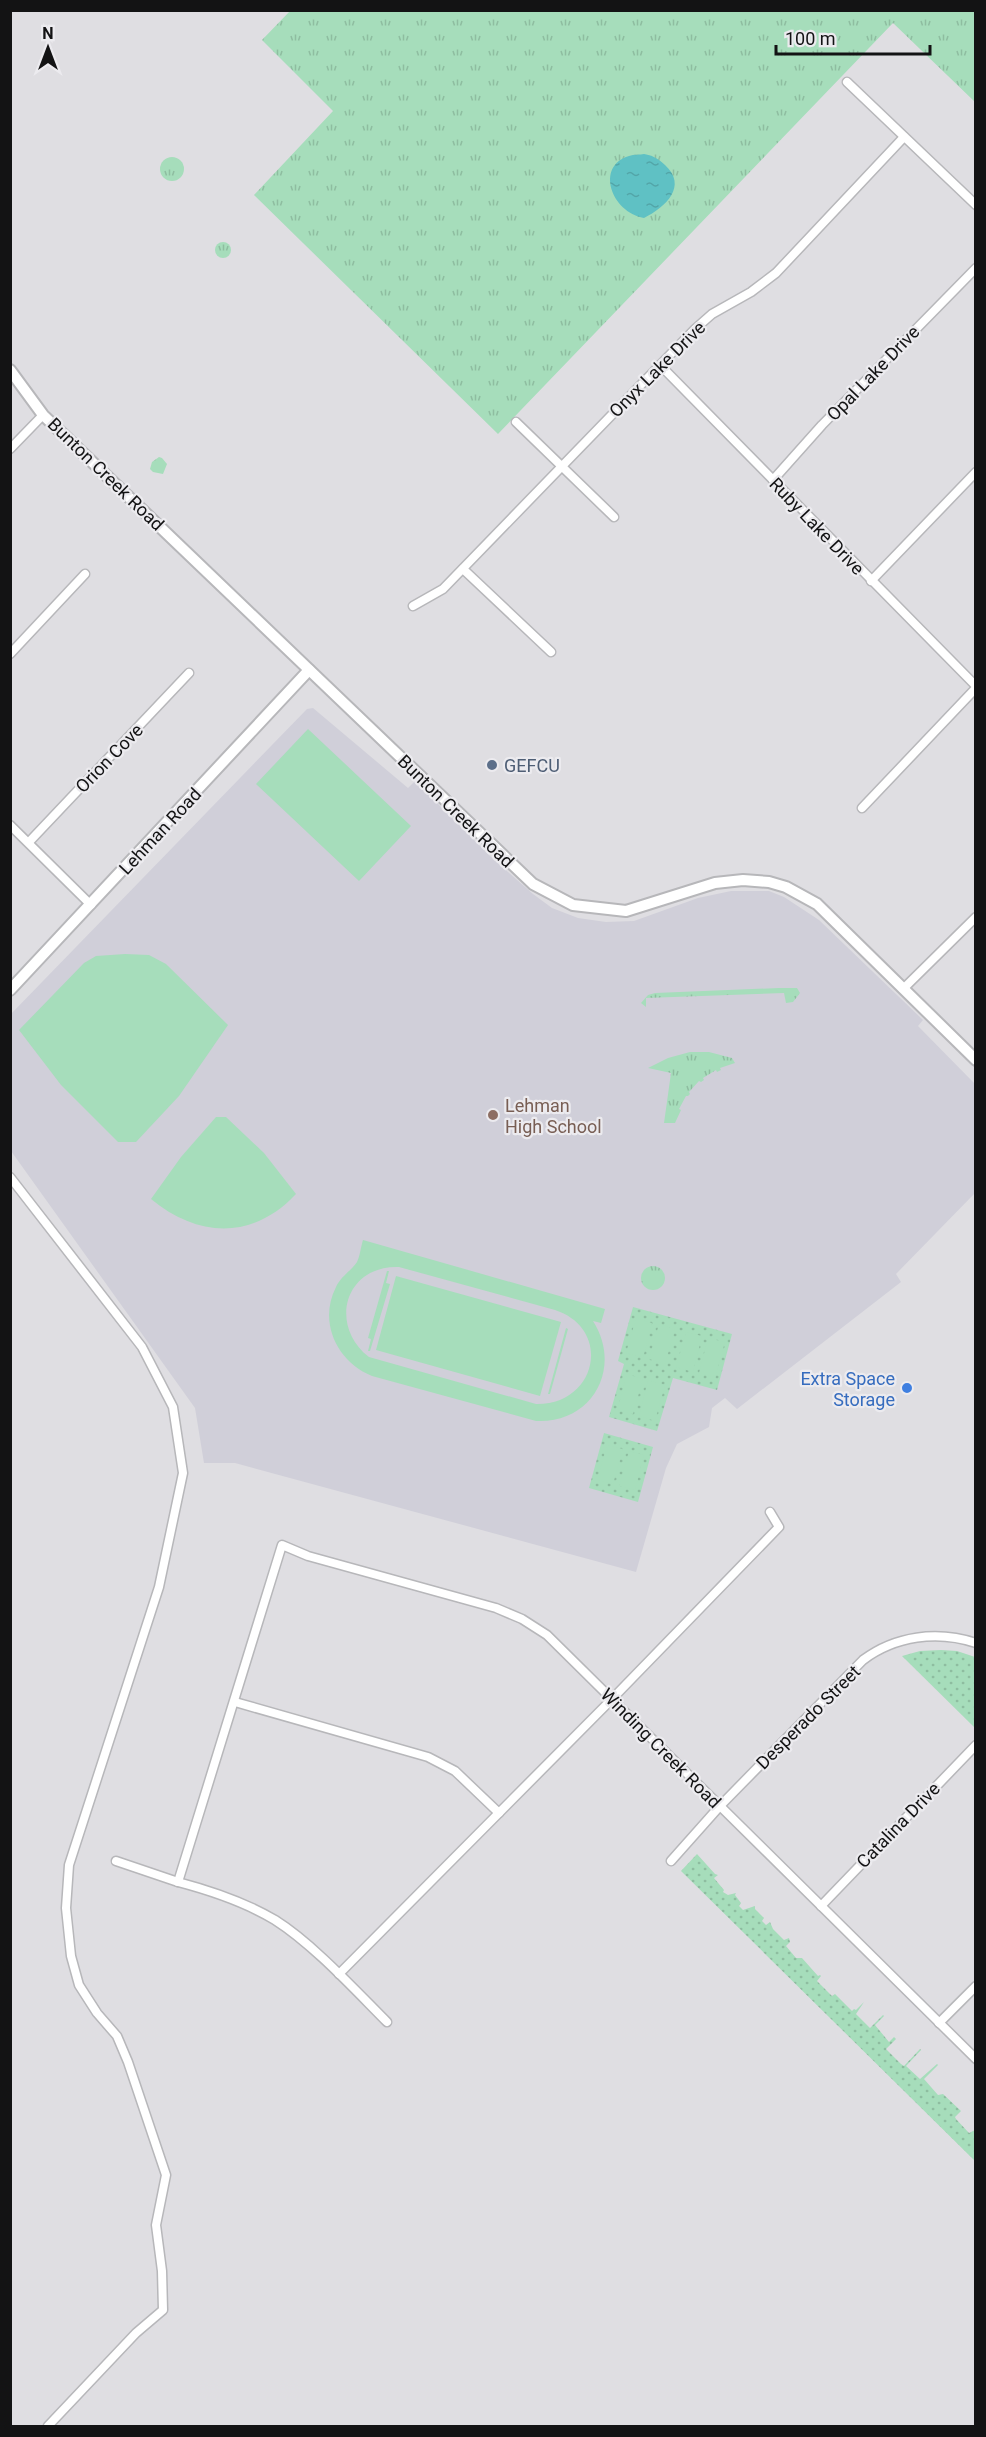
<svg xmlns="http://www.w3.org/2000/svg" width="986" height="2437" viewBox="0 0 986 2437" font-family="Roboto,sans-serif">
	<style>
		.built { fill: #d0cfd9 }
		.grass { fill: url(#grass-tufts) }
		.park { fill: url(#park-dots) }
		.pitch { fill: #a6ddbb; fill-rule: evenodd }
		.water { fill: url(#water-ripples) }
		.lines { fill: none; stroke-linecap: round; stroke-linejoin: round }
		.minor-casing { stroke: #b7b7ba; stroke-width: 11 }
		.tertiary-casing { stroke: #b7b7ba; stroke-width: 14 }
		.minor { stroke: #fff; stroke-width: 8 }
		.tertiary { stroke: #fff; stroke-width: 10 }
		.service-dot { fill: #5c6f8a; stroke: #ecebef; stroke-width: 2 }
		.education-dot { fill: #8d6e63; stroke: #ecebef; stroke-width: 2 }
		.shop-dot { fill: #3f7fe0; stroke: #ecebef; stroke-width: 2 }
		.labels { text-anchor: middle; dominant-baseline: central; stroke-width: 4.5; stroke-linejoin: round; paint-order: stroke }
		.street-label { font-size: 18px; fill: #131314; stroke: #ecebef }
		.service-label { font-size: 18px; fill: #4e5e75; stroke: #ecebef; text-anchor: start }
		.education-label { font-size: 18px; fill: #785e54; stroke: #ecebef; text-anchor: start }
		.shop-label { font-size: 18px; fill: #366cbe; stroke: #ecebef; text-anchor: end }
	</style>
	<defs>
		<pattern id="grass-tufts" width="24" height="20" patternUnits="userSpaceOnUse" patternTransform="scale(1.5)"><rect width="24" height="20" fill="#a6ddbb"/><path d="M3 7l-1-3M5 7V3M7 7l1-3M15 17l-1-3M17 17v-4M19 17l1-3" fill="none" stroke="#8ebda0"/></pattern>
		<pattern id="park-dots" width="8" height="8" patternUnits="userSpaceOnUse" patternTransform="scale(1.5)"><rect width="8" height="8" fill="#a6ddbb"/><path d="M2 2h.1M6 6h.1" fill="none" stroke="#8ebda0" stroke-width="1.8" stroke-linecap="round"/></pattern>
		<pattern id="water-ripples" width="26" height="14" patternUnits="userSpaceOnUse" patternTransform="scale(1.5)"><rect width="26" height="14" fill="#5fc1c4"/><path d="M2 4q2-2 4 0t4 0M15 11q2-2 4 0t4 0" fill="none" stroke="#52a5a8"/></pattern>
	</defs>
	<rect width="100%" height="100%" fill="#dfdee2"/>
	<!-- built -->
	<path class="built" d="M313 708 408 788 415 781 491 857 533 894 552 908 578 918 606 922 634 921 698 898 731 891H769L784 897 819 920 923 1020 918 1026 975 1084V1193L896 1274 901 1282 737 1409 725 1398 712 1408 709 1427 677 1444 666 1468 636 1572 235 1463H204L195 1408 11 1151 10 1015 307 709Z"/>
	<!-- grass -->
	<g class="grass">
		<path d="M290 11H975V102L893 23 498 434 254 195 333 111 262 40Z"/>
		<circle cx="172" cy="169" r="12"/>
		<circle cx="223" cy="250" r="8"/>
		<path d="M159 457 162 458 167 464 163 474 153 472 150 469 152 462Z"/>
		<path d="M779 988H797L800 993 793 1002 786 1003 784 993 646 998V1007L641 1003 648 995 655 993Z"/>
		<path d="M690 1052H709L732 1058 735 1063 720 1068 721 1070 717 1072 716 1070 703 1078 704 1080 701 1082 699 1081 689 1092 690 1094 688 1096H686L679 1109 681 1110 675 1123H664L671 1073 648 1068 668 1058Z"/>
		<circle cx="653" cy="1278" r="12"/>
	</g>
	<!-- park -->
	<g class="park">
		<path d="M633 1307 732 1334 717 1390 673 1378 657 1431 609 1417 624 1364 618 1361Z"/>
		<path d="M604 1433 653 1447 638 1502 589 1488Z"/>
		<path d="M941 1650 957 1651 975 1657 974 1727 902 1656 920 1651Z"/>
		<path d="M697 1854 715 1874 718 1875 714 1878 724 1890 723 1892 728 1895 736 1893 735 1895 741 1903 739 1906 743 1910 755 1906V1909L764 1918 762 1921 766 1925 770 1922 773 1929 784 1940 789 1938 790 1942 786 1946 796 1958H802L818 1976 820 1975 821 1976 817 1981 832 1996 835 1994 852 2011 854 2009 856 2010 864 2002 856 2014 870 2028 883 2015 884 2016 875 2025 889 2042 894 2037 896 2039 886 2049 901 2064 904 2066 920 2049 921 2050 906 2066 920 2079 937 2064 938 2065 924 2079 938 2095 943 2094 961 2111 955 2117 956 2119 969 2133 975 2130V2161L681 1871Z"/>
	</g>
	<!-- pitch -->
	<g class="pitch">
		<path d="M308 729 411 826 359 881 256 784Z"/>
		<path d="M125 954 149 955 166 964 228 1025 179 1096 136 1142H118L61 1085 19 1030 84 963 96 956Z"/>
		<path d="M216 1117H226L264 1153 296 1194C253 1240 198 1238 151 1199L181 1157Z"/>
		<path d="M363 1240 605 1309 601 1323 593 1321C623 1368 592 1424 536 1421L372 1376C337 1362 318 1322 336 1287 341 1276 351 1271 357 1262 360 1256 361 1246 363 1240ZM399 1267 555 1310C613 1329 597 1405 536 1404L369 1357C328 1325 345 1265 399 1267Z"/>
		<path d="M387 1271H389L386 1283 390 1284 370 1351H368L371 1339 368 1338Z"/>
		<path d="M396 1276 561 1322 540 1396 376 1350Z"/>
		<path d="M636 1318 652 1323 643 1358 626 1353Z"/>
		<path d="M659 1324 675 1329 665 1364 649 1359Z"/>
		<path d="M566 1328 568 1329 550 1394H548Z"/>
		<path d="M686 1332 702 1336 693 1372 676 1367Z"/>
		<path d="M708 1338 725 1342 715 1378 699 1373Z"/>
		<path d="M627 1374 643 1379 633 1414 617 1410Z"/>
		<path d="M648 1380 665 1385 655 1421 639 1416Z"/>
		<path d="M607 1445 623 1449 613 1484 597 1480Z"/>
		<path d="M629 1451 644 1455 635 1490 619 1486Z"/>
	</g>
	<!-- water -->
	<path class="water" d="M644 154C654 156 657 158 665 165 688 186 666 207 644 218 611 212 595 166 629 156 634 154 640 155 644 154Z"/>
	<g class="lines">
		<defs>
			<g id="minor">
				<path d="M847 82 976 205"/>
				<path d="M660 365 976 686"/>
				<path d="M516 422 614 517"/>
				<path d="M10 449 43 415"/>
				<path d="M773 480 822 425 976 268"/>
				<path d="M463 569 551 652"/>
				<path d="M871 581 976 472"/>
				<path d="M413 606 443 589 695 329 712 314 751 292 776 273 904 137"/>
				<path d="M10 654 85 574"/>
				<path d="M862 808 976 688"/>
				<path d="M10 825 91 905"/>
				<path d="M29 842 189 673"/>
				<path d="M903 989 976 917"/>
				<path d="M10 1177 142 1347 173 1407 183 1473 159 1587 69 1865 66 1908 71 1956 79 1985 97 2013 117 2036 128 2062 166 2175 156 2225 162 2271 163 2310 136 2333 48 2426"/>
				<path d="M235 1702 428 1757 455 1771 499 1813"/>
				<path d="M116 1861 178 1882"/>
				<path d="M671 1861 719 1807 863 1660C895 1636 937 1630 976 1643"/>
				<path d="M821 1906 976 1745"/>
				<path d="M339 1974 612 1699 779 1527 770 1512"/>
				<path d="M387 2022C355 1990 313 1944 275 1920 245 1902 212 1891 178 1882L282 1545 308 1556 496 1608 522 1619 547 1635 976 2059"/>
				<path d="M939 2023 976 1986"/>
			</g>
			<g id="tertiary">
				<path d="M10 370 43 415 533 884 573 905 626 911 715 883 743 880 769 882 786 887 817 904 976 1060"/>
				<path d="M10 990 309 670"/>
			</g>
		</defs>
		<!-- minor casing -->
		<use href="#minor" class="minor-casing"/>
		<!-- tertiary casing -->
		<use href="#tertiary" class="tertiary-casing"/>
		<!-- minor -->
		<use href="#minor" class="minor"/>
		<!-- tertiary -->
		<use href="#tertiary" class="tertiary"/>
	</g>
	<!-- markers -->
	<circle class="service-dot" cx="492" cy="765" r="6"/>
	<circle class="education-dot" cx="493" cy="1115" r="6"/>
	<circle class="shop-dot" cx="907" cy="1388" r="6"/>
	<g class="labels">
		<!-- street labels -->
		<g class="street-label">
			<text transform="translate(657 369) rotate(-45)">Onyx Lake Drive</text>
			<text transform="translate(873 373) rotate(-46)">Opal Lake Drive</text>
			<text transform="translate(106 474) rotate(44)">Bunton Creek Road</text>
			<text transform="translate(817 526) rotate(46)">Ruby Lake Drive</text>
			<text transform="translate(109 758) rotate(-46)">Orion Cove</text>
			<text transform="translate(456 811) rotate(44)">Bunton Creek Road</text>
			<text transform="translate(160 831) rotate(-47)">Lehman Road</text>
			<text transform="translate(808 1717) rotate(-45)">Desperado Street</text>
			<text transform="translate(661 1748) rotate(45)">Winding Creek Road</text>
			<text transform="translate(898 1825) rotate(-46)">Catalina Drive</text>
		</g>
		<!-- service labels -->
		<g class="service-label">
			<text x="504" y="765">GEFCU</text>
		</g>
		<!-- education labels -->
		<g class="education-label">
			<text x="505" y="1105">Lehman<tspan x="505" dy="21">High School</tspan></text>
		</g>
		<!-- shop labels -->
		<g class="shop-label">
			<text x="895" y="1378">Extra Space<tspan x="895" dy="21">Storage</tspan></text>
		</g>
	</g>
	<!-- border -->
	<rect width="986" height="2437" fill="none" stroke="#131314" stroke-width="24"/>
	<!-- north arrow -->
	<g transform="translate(48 48)" stroke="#ecebef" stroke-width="4.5" paint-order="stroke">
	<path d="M0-4.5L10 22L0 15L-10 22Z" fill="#131314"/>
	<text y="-9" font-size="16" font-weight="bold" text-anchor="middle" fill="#131314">N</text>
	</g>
	<!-- scale -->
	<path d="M776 45v9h154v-9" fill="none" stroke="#131314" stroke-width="3"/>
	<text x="785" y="45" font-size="18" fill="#131314" stroke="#ecebef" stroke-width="4.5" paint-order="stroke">100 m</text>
</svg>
